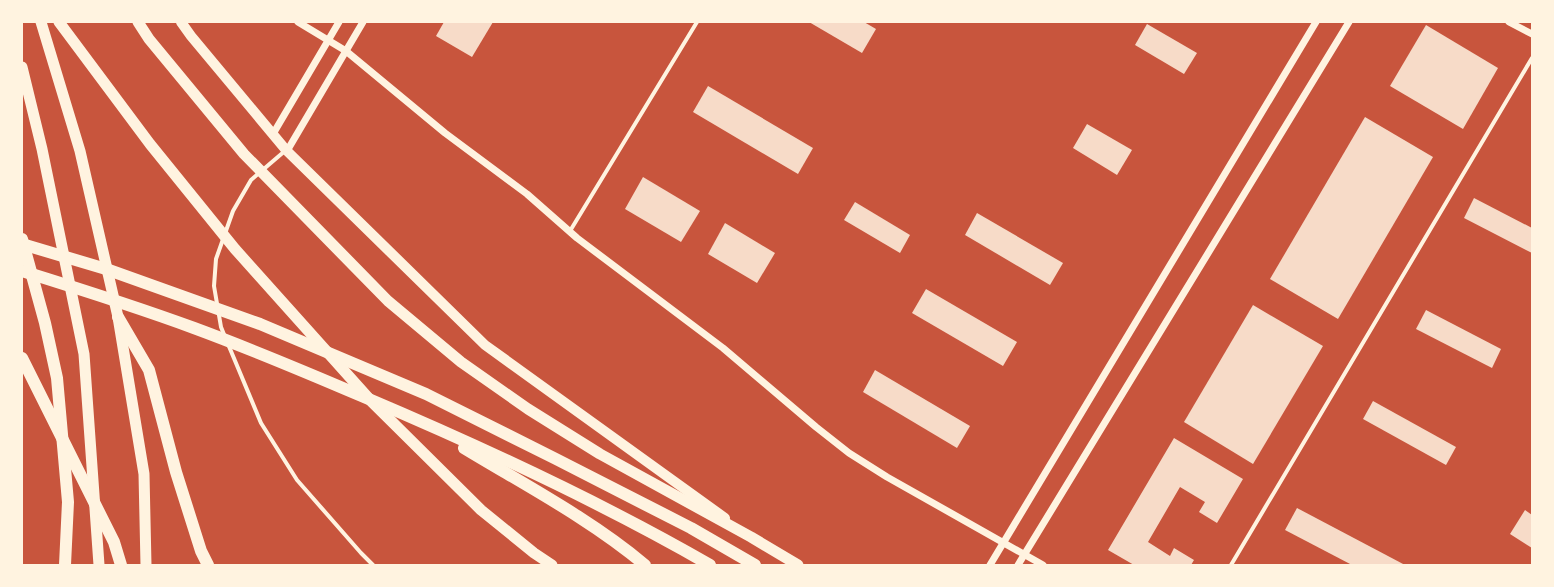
<svg xmlns="http://www.w3.org/2000/svg" width="1554" height="587" viewBox="0 0 1554 587" font-family="Montserrat,sans-serif">
	<style>
		.building { fill: #f7dbc8 }
		.lines { fill: none; stroke-linecap: round; stroke-linejoin: round }
		.minor { stroke: #fff3e0; stroke-width: 4 }
		.tertiary { stroke: #fff3e0; stroke-width: 7 }
		.primary { stroke: #fff3e0; stroke-width: 10 }
		.trunk { stroke: #fff3e0; stroke-width: 11 }
		.motorway { stroke: #fff3e0; stroke-width: 12 }
	</style>
	<rect width="100%" height="100%" fill="#c8553d"/>
	<!-- building -->
	<g class="building">
		<path d="M444 22H493L472 57 436 36Z"/>
		<path d="M809 22H864L876 29 862 53Z"/>
		<path d="M1147 24 1197 53 1184 74 1135 45Z"/>
		<path d="M1426 25 1498 68 1463 129 1390 86Z"/>
		<path d="M708 86 813 148 798 174 693 112Z"/>
		<path d="M1365 117 1433 157 1338 319 1270 279Z"/>
		<path d="M1087 124 1132 150 1117 175 1073 148Z"/>
		<path d="M643 177 700 211 681 242 625 209Z"/>
		<path d="M1474 198 1532 228V253L1464 218Z"/>
		<path d="M855 202 910 235 900 253 844 220Z"/>
		<path d="M977 213 1063 263 1050 285 965 235Z"/>
		<path d="M725 223 775 253 757 283 708 254Z"/>
		<path d="M926 289 1017 342 1003 366 912 313Z"/>
		<path d="M1253 305 1323 346 1253 464 1184 422Z"/>
		<path d="M1426 310 1501 349 1492 368 1416 329Z"/>
		<path d="M875 370 970 426 957 448 863 392Z"/>
		<path d="M1373 401 1456 447 1446 465 1363 419Z"/>
		<path d="M1174 438 1243 479 1217 523 1199 512 1205 502 1180 487 1148 542 1170 556 1174 548 1194 560 1191 565H1134L1108 550Z"/>
		<path d="M1297 508 1405 565H1352L1285 530Z"/>
		<path d="M1525 510 1532 515V548L1510 534Z"/>
	</g>
	<g class="lines">
		<!-- minor -->
		<g class="minor">
			<path d="M570 231 697 22"/>
			<path d="M225 337 221 327 214 286 216 259 233 211 251 180 286 150"/>
			<path d="M228 344 261 423 297 480 361 553 373 565"/>
			<path d="M1231 565 1532 58"/>
		</g>
		<!-- tertiary -->
		<g class="tertiary">
			<path d="M298 22 346 51 445 133 527 194 577 238 723 348 816 427 849 453 887 477 1043 565"/>
			<path d="M1509 22 1532 34"/>
			<path d="M273 134 339 22"/>
			<path d="M287 151 363 22"/>
			<path d="M990 565 1316 22"/>
			<path d="M1018 565 1349 22"/>
		</g>
		<!-- primary -->
		<path class="primary" d="M181 22 191 36 286 150 485 345 725 518"/>
		<!-- trunk -->
		<g class="trunk">
			<path d="M41 22 80 151 118 317 144 474 146 565"/>
			<path d="M59 22 150 144 235 249 372 402 481 510 534 553 552 565"/>
			<path d="M138 22 149 39 244 154 388 301 461 362 528 409 600 454 751 537 798 565"/>
			<path d="M22 67 42 149 84 354 99 565"/>
		</g>
		<!-- motorway -->
		<g class="motorway">
			<path d="M22 239 45 323 57 378 68 502 65 565"/>
			<path d="M22 244 106 269 260 324 426 394 556 459 691 528 755 565"/>
			<path d="M22 271C80 289 137 307 194 328 251 349 308 373 364 397 482 447 599 501 710 565"/>
			<path d="M118 317 149 370 176 472 201 551 208 565"/>
			<path d="M22 358 114 542 121 565"/>
			<path d="M464 448C525 485 590 519 645 565"/>
		</g>
	</g>
	<!-- border -->
	<rect width="1554" height="587" fill="none" stroke="#fff3e0" stroke-width="46"/>
</svg>
